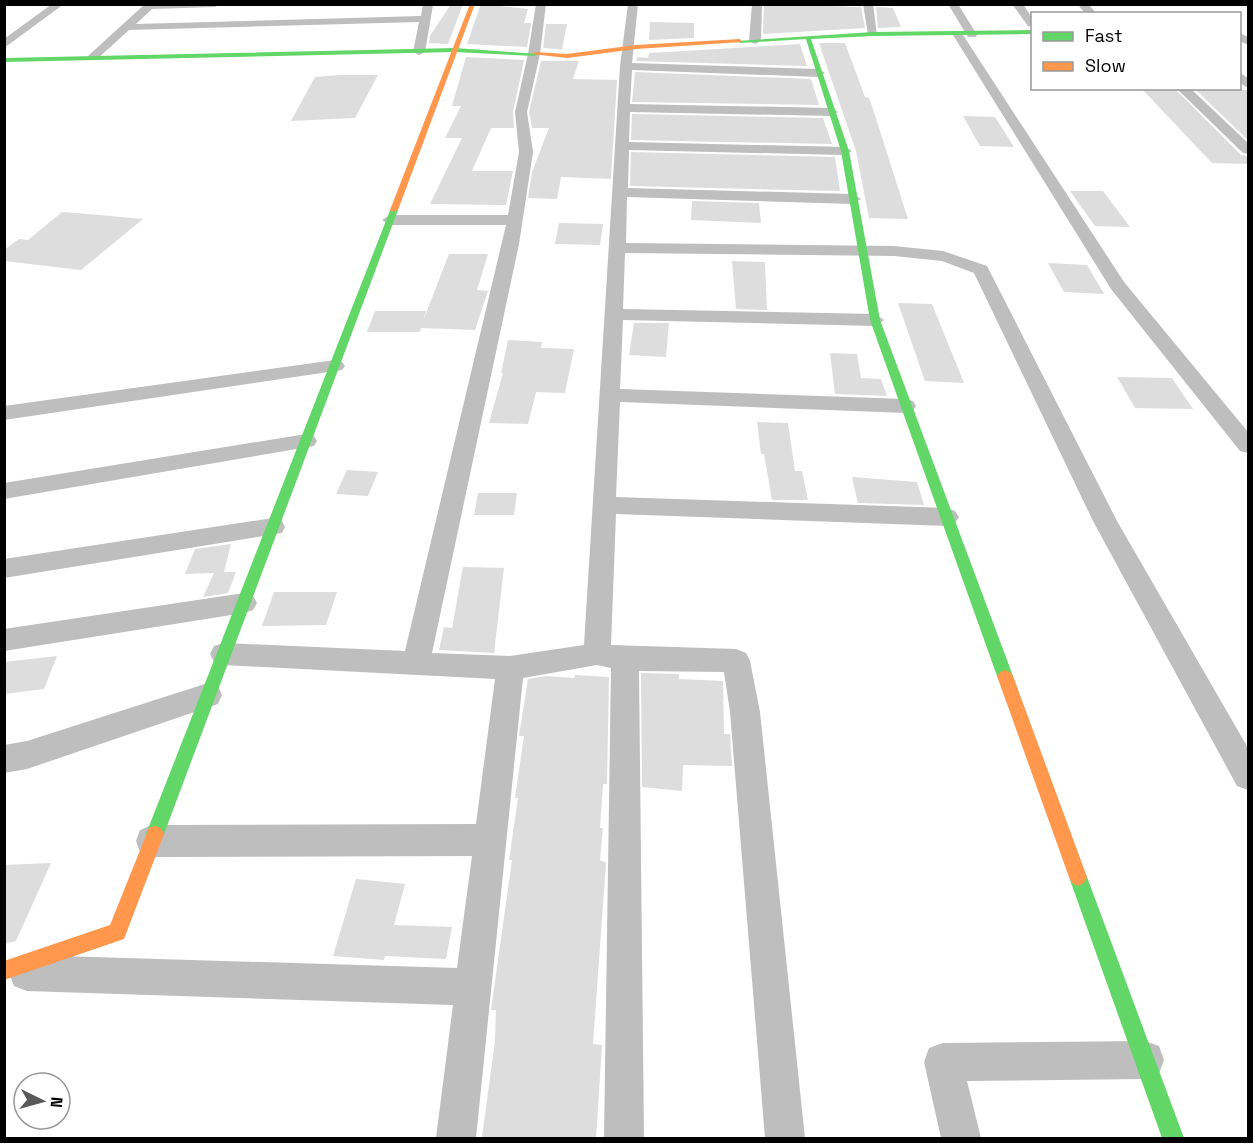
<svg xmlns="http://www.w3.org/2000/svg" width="1253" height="1143" viewBox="0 0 1253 1143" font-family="'Space Grotesk',sans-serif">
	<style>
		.building { fill: #ddd }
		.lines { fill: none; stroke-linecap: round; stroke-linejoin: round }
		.street { fill: #bebebe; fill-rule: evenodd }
		.fast { fill: #63d668; fill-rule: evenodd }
		.slow { fill: #ff974d; fill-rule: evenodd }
	</style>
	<rect width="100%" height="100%" fill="#fff"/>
	<!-- building -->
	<g class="building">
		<path d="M451 4H463L448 44 429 43 430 36Z"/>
		<path d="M481 4 528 9 524 23H531L527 47 467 44Z"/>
		<path d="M764 4 861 7 865 28 763 34Z"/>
		<path d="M876 7 893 8 901 27 878 28Z"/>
		<path d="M650 22 694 23V38L649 40Z"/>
		<path d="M546 24H567L562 49 568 50 543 48Z"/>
		<path d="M819 43H845L865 97 869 98 872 106 908 219 869 218 856 151Z"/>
		<path d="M800 44 807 66 636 61 637 57 648 58 649 53Z"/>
		<path d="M466 57 524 60 513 112 514 128H491L472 171H513L506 205 430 204 462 138H445L461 106H452Z"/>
		<path d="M541 61H579L573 79 617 80 611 179 561 177 557 199 528 198 532 172 549 128H532L529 112Z"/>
		<path d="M635 72 811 79 819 105 632 102Z"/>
		<path d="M340 75H378L355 118 291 121 315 77Z"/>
		<path d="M1141 88H1174L1241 155 1248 156V164L1212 163Z"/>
		<path d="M1194 88 1248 90V140Z"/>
		<path d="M632 114 823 118 832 144 631 140Z"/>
		<path d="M963 116 995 117 1014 147 980 146Z"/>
		<path d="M631 152 835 157 840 191 630 186Z"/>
		<path d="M1070 191H1103L1130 227 1095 226Z"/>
		<path d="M692 201 759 203 761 223 691 220Z"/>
		<path d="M62 212 88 214 143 219 81 270 4 261V250L19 239 28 240Z"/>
		<path d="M559 223 603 224 600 245 555 244Z"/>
		<path d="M449 254H488L477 290 488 291 475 330 421 328 420 332H367L375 311H426L423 321Z"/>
		<path d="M732 261 765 262 767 310 736 309Z"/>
		<path d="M1048 263 1087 265 1104 294 1064 292Z"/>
		<path d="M898 303 932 304 964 383 925 381Z"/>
		<path d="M634 323H669L666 357 629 355Z"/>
		<path d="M508 340 542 342 541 348 574 349 565 393 536 392 528 424 489 423 503 373H501Z"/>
		<path d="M830 353 857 354 861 378 881 379 887 396 835 394Z"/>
		<path d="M1117 377 1172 378 1193 409 1135 408Z"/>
		<path d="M757 422 788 423 795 471H802L808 500H772L764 454H761Z"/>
		<path d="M347 470 378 472 368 496 336 494Z"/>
		<path d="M852 477 917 482 924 505 858 503Z"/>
		<path d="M478 493H517L514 515H474Z"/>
		<path d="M231 544 224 572H236L228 593 203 597 214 573 185 574 195 549Z"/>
		<path d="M463 567 504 568 494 653 439 650 444 627 452 628Z"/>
		<path d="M274 592H337L326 625 262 626Z"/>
		<path d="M57 656 44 689 4 694V662Z"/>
		<path d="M641 673 679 674V679L723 681 724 734H730L732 766 683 765 682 791 642 787Z"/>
		<path d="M575 675 609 677 607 784H603L600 828H603L600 860 606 863 593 1044 602 1045 596 1138 482 1137 495 1041 496 1010H491L512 860H509L518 798H515L524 736H519L528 679 546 676 574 678Z"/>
		<path d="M51 863 16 941 4 944V865Z"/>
		<path d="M356 879 405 884 394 925 452 927 446 959 385 956 384 960 333 956Z"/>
	</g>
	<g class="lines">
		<!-- street -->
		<g class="street">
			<path d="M52 4H64L4 48V39Z"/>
			<path d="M145 4H220L215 7 152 9 136 24 421 16 423 4 433 5 425 52 419 55 413 52 419 22 129 30 96 60H88V56Z"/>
			<path d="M536 4H546L540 54 527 112 533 152 519 244 432 653 510 656 584 645 620 66 628 4H638L632 63 819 69 825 73 819 77 632 70 630 104 832 108 838 112 832 116 630 112 629 142 845 147 852 151 845 155 629 150 628 188 853 194 861 199 853 204 627 197 626 243 894 246 943 251 987 266 1117 521 1248 748V790L1237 786 1093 521 974 273 942 261 894 256 625 253 623 309 875 314 884 320 875 326 623 320 620 389 906 399 913 401 916 406 913 411 906 413 620 402 616 497 947 508 955 511 959 517 955 523 947 526 616 514 611 645 736 649 746 653 750 661 760 712 805 1138H765L730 712 724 672 639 671 644 1138H604L611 668 597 665 523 678 476 1138H436L453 1005 27 991 14 986 9 973 14 960 27 955 457 968 472 856 152 857 140 852 136 841 140 830 152 825 476 824 495 679 224 665 214 662 210 654 214 646 224 643 405 651 506 225H390L382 220 390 215H508L519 152 515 112 528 54Z"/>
			<path d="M752 4H762L761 41 755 44 749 41Z"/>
			<path d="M863 4H873L877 36 868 34Z"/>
			<path d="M948 4H958L977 35 976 37H968Z"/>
			<path d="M1012 4H1023L1032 18V27L1028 26Z"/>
			<path d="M1077 4H1088L1097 14H1086Z"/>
			<path d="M954 33 963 35 1124 282 1248 432V453L1240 451 1111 289 953 35Z"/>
			<path d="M1240 33 1248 37V45L1240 41Z"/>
			<path d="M1240 73 1248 78V88L1240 83Z"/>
			<path d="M1176 88H1190L1248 143V154L1243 153Z"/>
			<path d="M335 360 342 362 345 366 342 370 4 420V406Z"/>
			<path d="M306 434 314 436 317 441 314 446 4 499V483Z"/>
			<path d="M273 518 282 521 285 527 282 533 4 578V559Z"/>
			<path d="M244 593 253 596 257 603 253 610 244 613 4 651V629Z"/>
			<path d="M208 683 218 686 222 695 218 704 27 769 4 773V745L27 741Z"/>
			<path d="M1145 1041 1159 1046 1164 1060 1159 1074 1145 1079 967 1081 981 1138H941L924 1062 929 1048 943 1043Z"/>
		</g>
		<!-- fast -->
		<g class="fast">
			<path d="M1032 30V34L873 36 811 39 849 151 880 320 1013 676 1010 680 1005 682 1000 680 997 676 870 320 841 151 806 39 740 43 737 41 873 32Z"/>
			<path d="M455 48 538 54 535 56 455 52 4 62V58Z"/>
			<path d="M391 208 398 210 164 834 161 840 155 842 149 840 146 834Z"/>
			<path d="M1078 868 1084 871 1087 877 1184 1138H1162L1069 877 1072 871Z"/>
		</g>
		<!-- slow -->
		<g class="slow">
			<path d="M470 4H475L398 210 391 212 390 210Z"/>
			<path d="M740 39 742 42 636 49 567 58 532 54 535 52 567 54 636 45Z"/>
			<path d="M1005 670 1010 672 1013 676 1087 877 1084 883 1078 886 1072 883 1069 877 997 676 1000 672Z"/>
			<path d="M155 826 161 828 164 834 124 939 4 980V961L110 925 149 828Z"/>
		</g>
	</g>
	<!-- border -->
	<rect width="1253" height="1143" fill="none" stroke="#000000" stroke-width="12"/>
	<!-- legend -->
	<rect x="1031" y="12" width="210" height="78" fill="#ffffff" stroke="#999999" stroke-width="1.5"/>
	<rect x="1043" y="32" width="30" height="9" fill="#63d668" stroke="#999999" stroke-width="1.5"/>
	<text x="1085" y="42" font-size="18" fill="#000000">Fast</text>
	<rect x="1043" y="62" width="30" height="9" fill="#ff974d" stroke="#999999" stroke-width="1.5"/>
	<text x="1085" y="72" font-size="18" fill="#000000">Slow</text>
	<!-- north arrow -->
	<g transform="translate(42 1101) rotate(95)"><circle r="28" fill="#ffffff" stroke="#999999" stroke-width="1.5"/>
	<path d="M0-4.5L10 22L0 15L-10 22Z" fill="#595959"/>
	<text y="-9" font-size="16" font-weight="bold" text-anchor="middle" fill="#000000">N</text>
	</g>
</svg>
